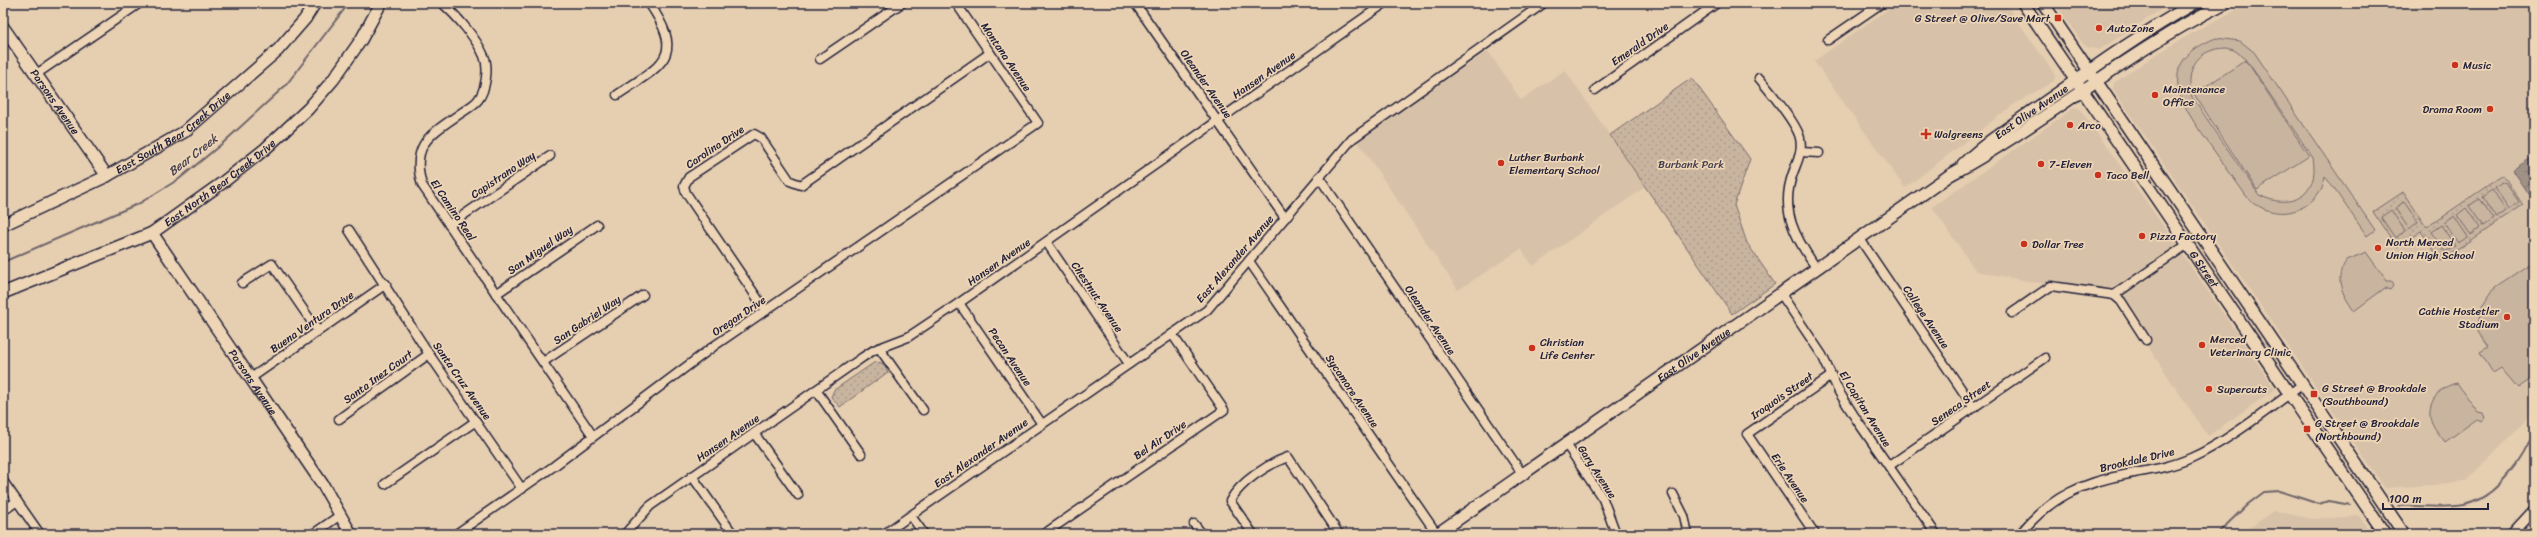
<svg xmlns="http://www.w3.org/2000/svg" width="2537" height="537" viewBox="0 0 2537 537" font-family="Sriracha,sans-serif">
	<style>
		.built { fill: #d7c1a8 }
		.park { fill: url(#park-dots); stroke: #766b6d }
		.pitch { fill: #c9b49f; stroke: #766b6d; fill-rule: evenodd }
		.water { fill: url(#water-ripples); stroke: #6e6569 }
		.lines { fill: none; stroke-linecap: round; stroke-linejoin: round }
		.stream { stroke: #6e6569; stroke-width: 2 }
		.street-casing { stroke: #22223b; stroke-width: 11 }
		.secondary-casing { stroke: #22223b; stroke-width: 14 }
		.street { stroke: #eed5b6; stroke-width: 8 }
		.secondary { stroke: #eed5b6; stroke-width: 11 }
		.poi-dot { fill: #c8321e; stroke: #eed5b6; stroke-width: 1.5 }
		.labels { text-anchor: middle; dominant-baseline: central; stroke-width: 3.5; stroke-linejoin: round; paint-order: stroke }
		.poi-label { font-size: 11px; fill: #22223b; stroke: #eed5b6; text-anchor: start }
		.street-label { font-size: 11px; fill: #22223b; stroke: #eed5b6 }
		.park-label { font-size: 11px; fill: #433f4f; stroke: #eed5b6 }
		.water-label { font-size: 12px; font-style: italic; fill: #484352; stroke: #eed5b6 }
	</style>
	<defs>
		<pattern id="park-dots" width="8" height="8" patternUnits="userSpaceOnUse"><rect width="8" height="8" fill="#c9b49f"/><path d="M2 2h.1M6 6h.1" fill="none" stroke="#ac9a8a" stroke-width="1.8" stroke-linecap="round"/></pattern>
		<pattern id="water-ripples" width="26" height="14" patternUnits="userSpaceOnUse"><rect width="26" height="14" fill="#a09187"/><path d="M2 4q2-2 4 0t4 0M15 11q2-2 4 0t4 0" fill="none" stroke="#827670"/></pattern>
	</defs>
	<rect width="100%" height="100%" fill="#e6ceb1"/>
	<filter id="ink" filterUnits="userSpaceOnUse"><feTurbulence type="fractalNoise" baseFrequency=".025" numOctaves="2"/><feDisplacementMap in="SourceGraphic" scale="8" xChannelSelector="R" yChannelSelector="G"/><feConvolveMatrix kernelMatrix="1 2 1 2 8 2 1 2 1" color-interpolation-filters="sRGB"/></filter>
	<g filter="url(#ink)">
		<!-- built -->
		<g class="built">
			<path d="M1897 3H2005L2056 76 2054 81 2013 105 1905 188 1814 61Z"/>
			<path d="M2055 3H2171L2099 50 2087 47 2081 41Z"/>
			<path d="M2250 3H2534V406L2525 421 2467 480 2450 484 2385 488 2113 89 2114 83 2152 57 2199 29Z"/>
			<path d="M1488 51 1521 100 1565 70 1645 187 1533 266 1521 249 1458 290 1357 140Z"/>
			<path d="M2074 108H2079L2177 245 2108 291 2032 282 1976 271 1932 207Z"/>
			<path d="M2183 255 2275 389 2208 436 2116 299Z"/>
			<path d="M2274 511 2313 519 2359 516 2372 534H2241Z"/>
			<path d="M2534 514V534H2514L2523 528Z"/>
		</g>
		<!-- park -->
		<g class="park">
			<path d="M1692 78 1750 159 1734 205 1747 243 1775 284 1732 314 1610 135Z"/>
			<path d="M2503 175 2523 205 2441 261 2421 231 2397 247 2373 212 2403 192 2427 227Z"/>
			<path d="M875 362 882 363 888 372 840 407 831 397 834 390Z"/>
		</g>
		<!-- pitch -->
		<g class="pitch">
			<path d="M2216 38 2240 41 2254 52 2375 230 2367 236 2325 176C2324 181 2323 187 2320 191 2303 218 2268 219 2247 197 2235 180 2222 162 2210 145 2181 105 2152 63 2216 38ZM2226 48 2234 50 2246 59 2313 158C2320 196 2291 211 2259 195L2192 97C2185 70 2196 49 2226 48Z"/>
			<path d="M2246 60 2309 156 2257 190 2194 94Z"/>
			<path d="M2505 182 2519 202 2509 209 2495 188Z"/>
			<path d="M2492 190 2506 211 2496 218 2482 197Z"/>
			<path d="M2479 199 2493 219 2483 226 2469 206Z"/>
			<path d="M2404 202 2418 222 2409 229 2395 208Z"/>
			<path d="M2466 208 2480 228 2471 235 2457 215Z"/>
			<path d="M2391 210 2405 231 2395 238 2381 217Z"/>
			<path d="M2454 216 2468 237 2458 243 2444 223Z"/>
			<path d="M2441 225 2455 246 2445 252 2431 232Z"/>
			<path d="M2366 252 2387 281H2392L2394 286 2391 290 2385 288 2354 311C2342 293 2333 279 2347 260Z"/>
			<path d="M2534 261V377L2518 388 2501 368 2493 373 2480 352 2488 347 2477 332 2481 308 2495 287Z"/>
			<path d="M2457 383 2478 412 2483 413 2485 418 2482 421 2477 419 2445 442C2441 436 2435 430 2432 423 2424 404 2440 386 2457 383Z"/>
		</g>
		<!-- water -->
		<path class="water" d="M2533 157 2534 175 2530 178 2534 184V194L2530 197 2512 170Z"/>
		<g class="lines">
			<!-- stream -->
			<g class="stream">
				<path d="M3 262 140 203 179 179 224 142 286 85 349 3"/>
				<path d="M2398 506C2420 505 2441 509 2463 505 2496 499 2523 459 2534 429"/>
				<path d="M2217 534 2248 504 2264 492 2279 491 2319 504 2328 501 2351 505"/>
			</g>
			<defs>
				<g id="street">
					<path d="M442 3C456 15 477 39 484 56 489 67 486 90 478 100 474 105 467 109 461 113 431 134 410 144 422 185L593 436"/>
					<path d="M1135 3 1285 218"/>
					<path d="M1828 40 1882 3"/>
					<path d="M820 59 902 3"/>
					<path d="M35 75 140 3"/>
					<path d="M1759 78C1769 90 1797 124 1800 138 1803 151 1797 162 1793 173 1779 211 1796 239 1817 269"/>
					<path d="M1595 90 1717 3"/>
					<path d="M617 95C663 64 686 57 649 3"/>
					<path d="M1801 152 1819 153"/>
					<path d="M1319 177 1523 475"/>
					<path d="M449 225 550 156"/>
					<path d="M349 230 429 354 522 489"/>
					<path d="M1860 239 1974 408"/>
					<path d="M1047 243 1129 364"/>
					<path d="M1249 261 1437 534"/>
					<path d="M242 283 272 264 318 331"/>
					<path d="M496 294 597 225"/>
					<path d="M1781 294 1822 355 1839 392 1858 422 1936 534"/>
					<path d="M2114 295 2188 244"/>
					<path d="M959 303 1042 424"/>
					<path d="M766 311 686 193 684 186 689 177 754 134 761 138 790 181 801 185 990 53"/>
					<path d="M2012 313 2051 286 2114 295 2121 301 2146 340"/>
					<path d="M879 348 923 410"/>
					<path d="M543 362 643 295"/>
					<path d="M251 378 386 284"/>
					<path d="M816 390 861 454"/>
					<path d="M339 419 429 354"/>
					<path d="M754 433 798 495"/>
					<path d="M1566 444 1603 499 1616 534"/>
					<path d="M1889 466 2045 358"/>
					<path d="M692 476 733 534"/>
					<path d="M3 481 40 534"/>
					<path d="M385 484 476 421"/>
					<path d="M1673 494 1684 516 1688 534"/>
					<path d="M3 511 17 501"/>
					<path d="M911 516 924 534"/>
					<path d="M1194 524 1202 534"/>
					<path d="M313 534 339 516"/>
					<path d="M456 534 554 466 714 346 1038 123 956 3"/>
					<path d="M625 534 650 506 863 357 874 350 908 337 959 303 1385 3"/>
					<path d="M884 534 1207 310 1352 139 1544 3"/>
					<path d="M1044 534 1224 410 1172 334"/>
					<path d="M1253 534 1230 501C1240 482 1268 464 1288 457L1339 534"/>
					<path d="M1815 534 1747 434 1831 376"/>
					<path d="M2020 534C2050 497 2083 482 2129 474 2150 470 2171 467 2191 458 2227 442 2270 408 2303 384"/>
					<path d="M2511 534 2534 509"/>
				</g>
				<g id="secondary">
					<path id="s1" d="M2023 3 2385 534"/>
					<path d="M2043 3 2404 534"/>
					<path id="s2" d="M3 27 107 176"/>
					<path id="s3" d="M1963 164C1992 137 2025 116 2058 93 2103 61 2147 30 2195 3"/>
					<path id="s4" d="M3 225 107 176 184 132 278 50 305 19 315 3"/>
					<path id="s5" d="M152 233 323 485 351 534"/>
					<path id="s6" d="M3 293 152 233 222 183 265 149 308 109 333 80 361 40 381 3"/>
					<path id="s7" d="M1437 534 1950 175C2045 123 2128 51 2225 3"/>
				</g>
			</defs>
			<!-- street casing -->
			<use href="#street" class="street-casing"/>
			<!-- secondary casing -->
			<use href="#secondary" class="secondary-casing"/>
			<!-- street -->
			<use href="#street" class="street"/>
			<!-- secondary -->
			<use href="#secondary" class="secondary"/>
		</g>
	</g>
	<!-- markers -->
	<g class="poi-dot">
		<rect x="2054" y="14" width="8" height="8" rx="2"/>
		<circle cx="2099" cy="28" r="4"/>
		<circle cx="2455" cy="65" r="4"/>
		<circle cx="2155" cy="95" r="4"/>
		<circle cx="2490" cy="109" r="4"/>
		<circle cx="2070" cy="125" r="4"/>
		<path d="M1924 128h4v4h4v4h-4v4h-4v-4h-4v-4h4z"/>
		<circle cx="1501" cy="163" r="4"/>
		<circle cx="2041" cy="164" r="4"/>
		<circle cx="2098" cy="175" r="4"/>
		<circle cx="2142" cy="236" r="4"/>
		<circle cx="2024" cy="244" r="4"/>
		<circle cx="2378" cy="248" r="4"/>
		<circle cx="2507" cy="317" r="4"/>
		<circle cx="2202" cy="345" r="4"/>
		<circle cx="1532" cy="348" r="4"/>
		<circle cx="2209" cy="389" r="4"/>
		<rect x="2310" y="390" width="8" height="8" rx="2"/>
		<rect x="2303" y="425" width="8" height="8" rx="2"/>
	</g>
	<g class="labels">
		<!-- poi labels -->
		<g class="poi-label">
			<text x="2050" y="18" text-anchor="end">G Street @ Olive/Save Mart</text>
			<text x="2107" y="28">AutoZone</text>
			<text x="2463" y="65">Music</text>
			<text x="2163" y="89">Maintenance<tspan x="2163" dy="13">Office</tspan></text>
			<text x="2482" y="109" text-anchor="end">Drama Room</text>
			<text x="2078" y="125">Arco</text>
			<text x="1934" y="134">Walgreens</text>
			<text x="1509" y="157">Luther Burbank<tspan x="1509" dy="13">Elementary School</tspan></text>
			<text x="2049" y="164">7-Eleven</text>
			<text x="2106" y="175">Taco Bell</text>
			<text x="2150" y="236">Pizza Factory</text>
			<text x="2386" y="242">North Merced<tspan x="2386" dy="13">Union High School</tspan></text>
			<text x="2032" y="244">Dollar Tree</text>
			<text x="2499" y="311" text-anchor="end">Cathie Hostetler<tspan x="2499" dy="13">Stadium</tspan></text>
			<text x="2210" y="339">Merced<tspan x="2210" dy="13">Veterinary Clinic</tspan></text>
			<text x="1540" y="342">Christian<tspan x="1540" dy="13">Life Center</tspan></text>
			<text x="2322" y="388">G Street @ Brookdale<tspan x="2322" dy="13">(Southbound)</tspan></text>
			<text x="2217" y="389">Supercuts</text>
			<text x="2315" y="423">G Street @ Brookdale<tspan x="2315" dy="13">(Northbound)</tspan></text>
		</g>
		<!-- street labels -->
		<g class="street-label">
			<text transform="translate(1640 44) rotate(-35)">Emerald Drive</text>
			<text transform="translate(1006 57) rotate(56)">Montana Avenue</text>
			<text transform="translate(1264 75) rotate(-35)">Hansen Avenue</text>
			<text transform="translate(1206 84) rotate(55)">Oleander Avenue</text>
			<text stroke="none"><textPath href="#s2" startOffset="91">Parsons Avenue</textPath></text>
			<text stroke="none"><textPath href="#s3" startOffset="86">East Olive Avenue</textPath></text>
			<text stroke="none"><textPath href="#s4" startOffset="194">East South Bear Creek Drive</textPath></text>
			<text transform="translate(715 147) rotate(-34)">Carolina Drive</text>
			<text transform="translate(503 175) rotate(-34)">Capistrano Way</text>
			<text stroke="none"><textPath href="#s6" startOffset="245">East North Bear Creek Drive</textPath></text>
			<text transform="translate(453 210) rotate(56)">El Camino Real</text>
			<text transform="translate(540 250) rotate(-35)">San Miguel Way</text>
			<text transform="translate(1235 259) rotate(-49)">East Alexander Avenue</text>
			<text transform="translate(999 262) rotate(-35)">Hansen Avenue</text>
			<text stroke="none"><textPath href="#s1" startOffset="322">G Street</textPath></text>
			<text transform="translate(1097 297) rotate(56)">Chestnut Avenue</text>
			<text transform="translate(739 316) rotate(-34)">Oregon Drive</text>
			<text transform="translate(1926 317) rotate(56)">College Avenue</text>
			<text transform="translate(587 320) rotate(-34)">San Gabriel Way</text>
			<text transform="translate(1430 320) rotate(56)">Oleander Avenue</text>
			<text transform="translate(312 322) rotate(-35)">Buena Ventura Drive</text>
			<text stroke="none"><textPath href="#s7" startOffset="313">East Olive Avenue</textPath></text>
			<text transform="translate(1010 357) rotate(56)">Pecan Avenue</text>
			<text transform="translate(378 377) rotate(-36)">Santa Inez Court</text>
			<text transform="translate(462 381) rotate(55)">Santa Cruz Avenue</text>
			<text stroke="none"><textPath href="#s5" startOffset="180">Parsons Avenue</textPath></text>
			<text transform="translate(1352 391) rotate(56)">Sycamore Avenue</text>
			<text transform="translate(1782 396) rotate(-35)">Iroquois Street</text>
			<text transform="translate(1961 403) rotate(-35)">Seneca Street</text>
			<text transform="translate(1865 409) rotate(58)">El Capitan Avenue</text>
			<text transform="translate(728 438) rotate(-35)">Hansen Avenue</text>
			<text transform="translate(1160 440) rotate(-34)">Bel Air Drive</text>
			<text transform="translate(981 453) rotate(-35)">East Alexander Avenue</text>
			<text transform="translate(2137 460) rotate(-13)">Brookdale Drive</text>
			<text transform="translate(1597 472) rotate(57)">Gary Avenue</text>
			<text transform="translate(1790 478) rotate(56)">Erie Avenue</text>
		</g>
		<!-- park labels -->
		<g class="park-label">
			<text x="1691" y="164">Burbank Park</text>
		</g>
		<!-- water labels -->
		<g class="water-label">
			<text transform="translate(193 155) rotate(-38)">Bear Creek</text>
		</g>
	</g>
	<!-- margin -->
	<rect width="2537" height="537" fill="none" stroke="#eed5b6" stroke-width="16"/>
	<rect x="8" y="8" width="2521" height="521" fill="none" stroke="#22223b" stroke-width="1.5" filter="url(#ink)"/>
	<!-- scale -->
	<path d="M2383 503v6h105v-6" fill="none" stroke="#22223b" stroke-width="2"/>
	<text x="2389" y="503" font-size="12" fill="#22223b" stroke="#eed5b6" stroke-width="3" paint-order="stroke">100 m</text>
</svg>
